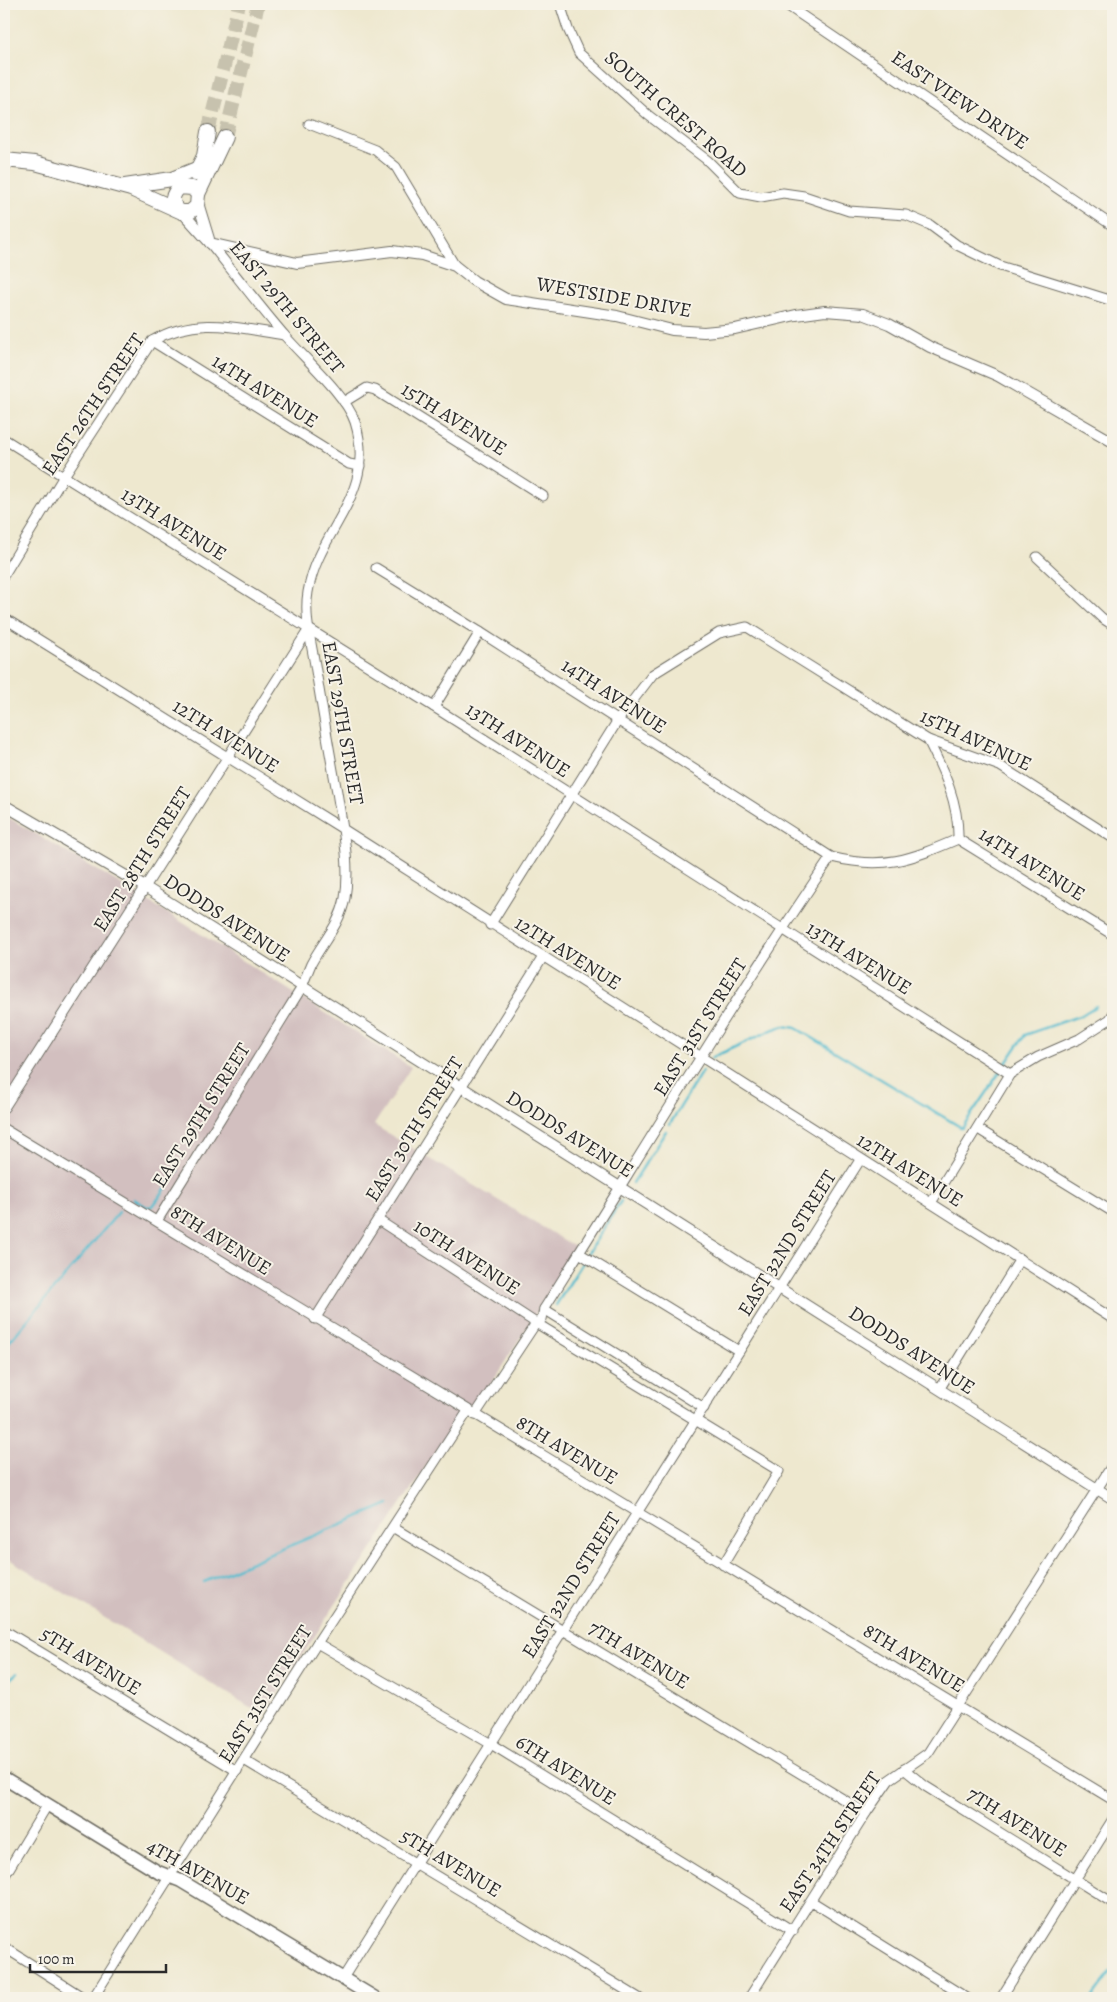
<svg xmlns="http://www.w3.org/2000/svg" width="1117" height="2002" viewBox="0 0 1117 2002" font-family="Alegreya,serif">
	<style>
		.industrial { fill: #d2bfbf }
		.lines { fill: none; stroke-linecap: round; stroke-linejoin: round }
		.stream { stroke: #50bacd; stroke-width: 2.5 }
		.primary-tunnel { stroke: #c7c2ae; stroke-width: 14; stroke-dasharray: 14 7; stroke-linecap: butt }
		.minor-casing { stroke: #6f6d64; stroke-width: 11 }
		.tertiary-casing { stroke: #6f6d64; stroke-width: 12 }
		.secondary-casing { stroke: #6f6d64; stroke-width: 15 }
		.primary-casing { stroke: #6f6d64; stroke-width: 16 }
		.minor { stroke: #fff; stroke-width: 9 }
		.tertiary { stroke: #fff; stroke-width: 10 }
		.secondary { stroke: #fff; stroke-width: 12 }
		.primary { stroke: #fff; stroke-width: 14 }
		.labels { text-anchor: middle; dominant-baseline: central; stroke-width: 4; stroke-linejoin: round; paint-order: stroke }
		.street-label { font-size: 20px; fill: #2b2b2b; stroke: #f7f3e8 }
	</style>
	<rect width="100%" height="100%" fill="#f7f3e8"/>
	<filter id="ink" filterUnits="userSpaceOnUse"><feTurbulence type="fractalNoise" baseFrequency=".02" numOctaves="2"/><feDisplacementMap in="SourceGraphic" scale="10" xChannelSelector="R" yChannelSelector="G"/><feConvolveMatrix kernelMatrix="1 2 1 2 8 2 1 2 1" color-interpolation-filters="sRGB"/></filter>
	<filter id="wash" filterUnits="userSpaceOnUse"><feTurbulence type="fractalNoise" baseFrequency=".0096" numOctaves="4" result="noise"/><feDisplacementMap in="SourceGraphic" scale="20" xChannelSelector="R" yChannelSelector="G"/><feGaussianBlur stdDeviation="1.12" result="paint"/><feColorMatrix in="noise" values="0 0 0 0 0 0 0 0 0 0 0 0 0 0 0 0 0 1.4 0 .05"/><feComposite in="paint" operator="in"/></filter>
	<g filter="url(#wash)">
		<rect width="100%" height="100%" fill="#eee8cf"/>
		<!-- industrial -->
		<path class="industrial" d="M4 815 131 890 411 1067 374 1125 577 1248 475 1409 467 1404 459 1416 263 1715 4 1556Z"/>
		<g class="lines">
			<!-- stream -->
			<g class="stream">
				<path d="M711 1058 774 1029 784 1026 796 1028 962 1128 1025 1035 1082 1015 1096 1006"/>
				<path d="M670 1124 702 1071"/>
				<path d="M633 1183 666 1131"/>
				<path d="M134 1199 147 1207 153 1206 178 1171"/>
				<path d="M588 1253 621 1201"/>
				<path d="M556 1305 583 1262"/>
				<path d="M4 1348 119 1212"/>
				<path d="M204 1582 389 1504"/>
				<path d="M4 1684 17 1673"/>
				<path d="M1092 1998 1113 1970"/>
			</g>
		</g>
	</g>
	<g filter="url(#ink)">
		<g class="lines">
			<!-- primary-tunnel -->
			<g class="primary-tunnel">
				<path d="M208 132 239 4"/>
				<path d="M225 137 258 4"/>
			</g>
			<defs>
				<g id="minor">
					<path d="M560 4 568 29 579 53 648 115 707 160 740 193 761 197 783 193 804 196 849 211 906 215 930 225 957 245 1000 266 1113 301"/>
					<path d="M785 4 1113 226"/>
					<path d="M309 124 375 150 396 167 455 266"/>
					<path d="M152 341 349 464 360 466"/>
					<path d="M344 402 367 388 375 390 543 496"/>
					<path d="M4 439 434 707 1010 1074"/>
					<path d="M1037 557 1102 618 1113 625"/>
					<path d="M376 568 480 632 831 857C884 870 909 860 958 839"/>
					<path d="M4 575 64 476 152 341C197 315 237 328 284 335"/>
					<path d="M4 618 343 829 1113 1319"/>
					<path d="M434 707 480 632"/>
					<path d="M928 740C944 772 959 803 958 839"/>
					<path d="M958 839 1113 935"/>
					<path d="M145 887 309 629"/>
					<path d="M490 925 618 720 653 674 719 633 747 627 928 740 1000 766 1113 838"/>
					<path d="M4 1129 1113 1800"/>
					<path d="M978 1129 1113 1212"/>
					<path d="M931 1203 1010 1074 1038 1057 1079 1039 1110 1019 1113 1014"/>
					<path d="M378 1220 536 1323 779 1471 723 1565"/>
					<path d="M157 1221 302 987C305 979 308 971 311 964 323 941 340 925 345 898 351 864 342 825 337 792 329 750 322 707 315 665 311 642 304 615 308 592 319 527 378 495 355 422 346 395 305 359 285 336 259 306 235 274 210 243"/>
					<path d="M579 1253 739 1351"/>
					<path d="M544 1309 704 1408"/>
					<path d="M315 1319 543 957"/>
					<path d="M940 1388 1020 1259"/>
					<path d="M475 1415 536 1323 542 1319 544 1309C639 1158 730 1005 831 857"/>
					<path d="M394 1528 866 1813"/>
					<path d="M4 1630 237 1771"/>
					<path d="M317 1643 491 1744 793 1931"/>
					<path d="M244 1760 639 1998"/>
					<path d="M904 1769 925 1786 1113 1903"/>
					<path d="M4 1877 48 1804"/>
					<path d="M811 1901 967 1998"/>
					<path d="M4 1947 84 1998"/>
					<path d="M343 1978 860 1160"/>
					<path d="M97 1993 105 1998"/>
					<path d="M93 1998 317 1643 468 1411"/>
					<path d="M749 1998 866 1813 889 1780 928 1753 1113 1464"/>
					<path d="M1001 1998 1113 1819"/>
				</g>
				<g id="tertiary">
					<path d="M198 203 209 239"/>
					<path d="M182 212 210 243"/>
					<path d="M210 243 297 263 392 251 422 255 455 266 474 281 506 299 617 316 672 330 704 332 735 329 796 315 825 311 863 314 889 324 930 347 998 376 1113 442"/>
					<path d="M4 805 145 887 1113 1499"/>
					<path d="M4 1107 145 887"/>
				</g>
				<path id="secondary" d="M4 1778 158 1872 181 1881 375 1998"/>
				<g id="primary">
					<path d="M4 160 35 163 131 189 182 212H190L197 206 198 194 192 188 180 187C172 194 170 202 178 210"/>
					<path d="M195 174 204 156 208 132"/>
					<path d="M125 186 172 179 199 168"/>
					<path d="M198 194 225 137"/>
				</g>
			</defs>
			<!-- minor casing -->
			<use href="#minor" class="minor-casing"/>
			<!-- tertiary casing -->
			<use href="#tertiary" class="tertiary-casing"/>
			<!-- secondary casing -->
			<use href="#secondary" class="secondary-casing"/>
			<!-- primary casing -->
			<use href="#primary" class="primary-casing"/>
			<!-- minor -->
			<use href="#minor" class="minor"/>
			<!-- tertiary -->
			<use href="#tertiary" class="tertiary"/>
			<!-- secondary -->
			<use href="#secondary" class="secondary"/>
			<!-- primary -->
			<use href="#primary" class="primary"/>
		</g>
	</g>
	<g class="labels">
		<!-- street labels -->
		<g class="street-label">
			<text transform="translate(960 100) rotate(34)">EAST VIEW DRIVE</text>
			<text transform="translate(676 114) rotate(41)">SOUTH CREST ROAD</text>
			<text transform="translate(614 297) rotate(10)">WESTSIDE DRIVE</text>
			<text transform="translate(287 307) rotate(50)">EAST 29TH STREET</text>
			<text transform="translate(265 391) rotate(32)">14TH AVENUE</text>
			<text transform="translate(93 404) rotate(-56)">EAST 26TH STREET</text>
			<text transform="translate(454 419) rotate(32)">15TH AVENUE</text>
			<text transform="translate(174 524) rotate(32)">13TH AVENUE</text>
			<text transform="translate(614 696) rotate(33)">14TH AVENUE</text>
			<text transform="translate(343 723) rotate(80)">EAST 29TH STREET</text>
			<text transform="translate(226 736) rotate(32)">12TH AVENUE</text>
			<text transform="translate(518 740) rotate(33)">13TH AVENUE</text>
			<text transform="translate(976 740) rotate(25)">15TH AVENUE</text>
			<text transform="translate(142 859) rotate(-58)">EAST 28TH STREET</text>
			<text transform="translate(1032 864) rotate(32)">14TH AVENUE</text>
			<text transform="translate(227 918) rotate(33)">DODDS AVENUE</text>
			<text transform="translate(568 953) rotate(32)">12TH AVENUE</text>
			<text transform="translate(859 958) rotate(32)">13TH AVENUE</text>
			<text transform="translate(700 1027) rotate(-58)">EAST 31ST STREET</text>
			<text transform="translate(201 1115) rotate(-58)">EAST 29TH STREET</text>
			<text transform="translate(414 1129) rotate(-58)">EAST 30TH STREET</text>
			<text transform="translate(570 1134) rotate(32)">DODDS AVENUE</text>
			<text transform="translate(910 1170) rotate(32)">12TH AVENUE</text>
			<text transform="translate(221 1240) rotate(32)">8TH AVENUE</text>
			<text transform="translate(787 1243) rotate(-58)">EAST 32ND STREET</text>
			<text transform="translate(467 1257) rotate(33)">10TH AVENUE</text>
			<text transform="translate(912 1350) rotate(33)">DODDS AVENUE</text>
			<text transform="translate(567 1450) rotate(31)">8TH AVENUE</text>
			<text transform="translate(571 1585) rotate(-58)">EAST 32ND STREET</text>
			<text transform="translate(639 1655) rotate(31)">7TH AVENUE</text>
			<text transform="translate(914 1658) rotate(31)">8TH AVENUE</text>
			<text transform="translate(91 1661) rotate(31)">5TH AVENUE</text>
			<text transform="translate(265 1694) rotate(-58)">EAST 31ST STREET</text>
			<text transform="translate(566 1770) rotate(32)">6TH AVENUE</text>
			<text transform="translate(1017 1822) rotate(32)">7TH AVENUE</text>
			<text transform="translate(830 1842) rotate(-56)">EAST 34TH STREET</text>
			<text transform="translate(451 1863) rotate(31)">5TH AVENUE</text>
			<text transform="translate(198 1872) rotate(29)">4TH AVENUE</text>
		</g>
	</g>
	<!-- margin -->
	<rect width="1117" height="2002" fill="none" stroke="#f7f3e8" stroke-width="20"/>
	<!-- scale -->
	<path d="M30 1964v8h136v-8" fill="none" stroke="#2b2b2b" stroke-width="2.5"/>
	<text x="38" y="1964" font-size="15" fill="#2b2b2b" stroke="#f7f3e8" stroke-width="4" paint-order="stroke">100 m</text>
</svg>
